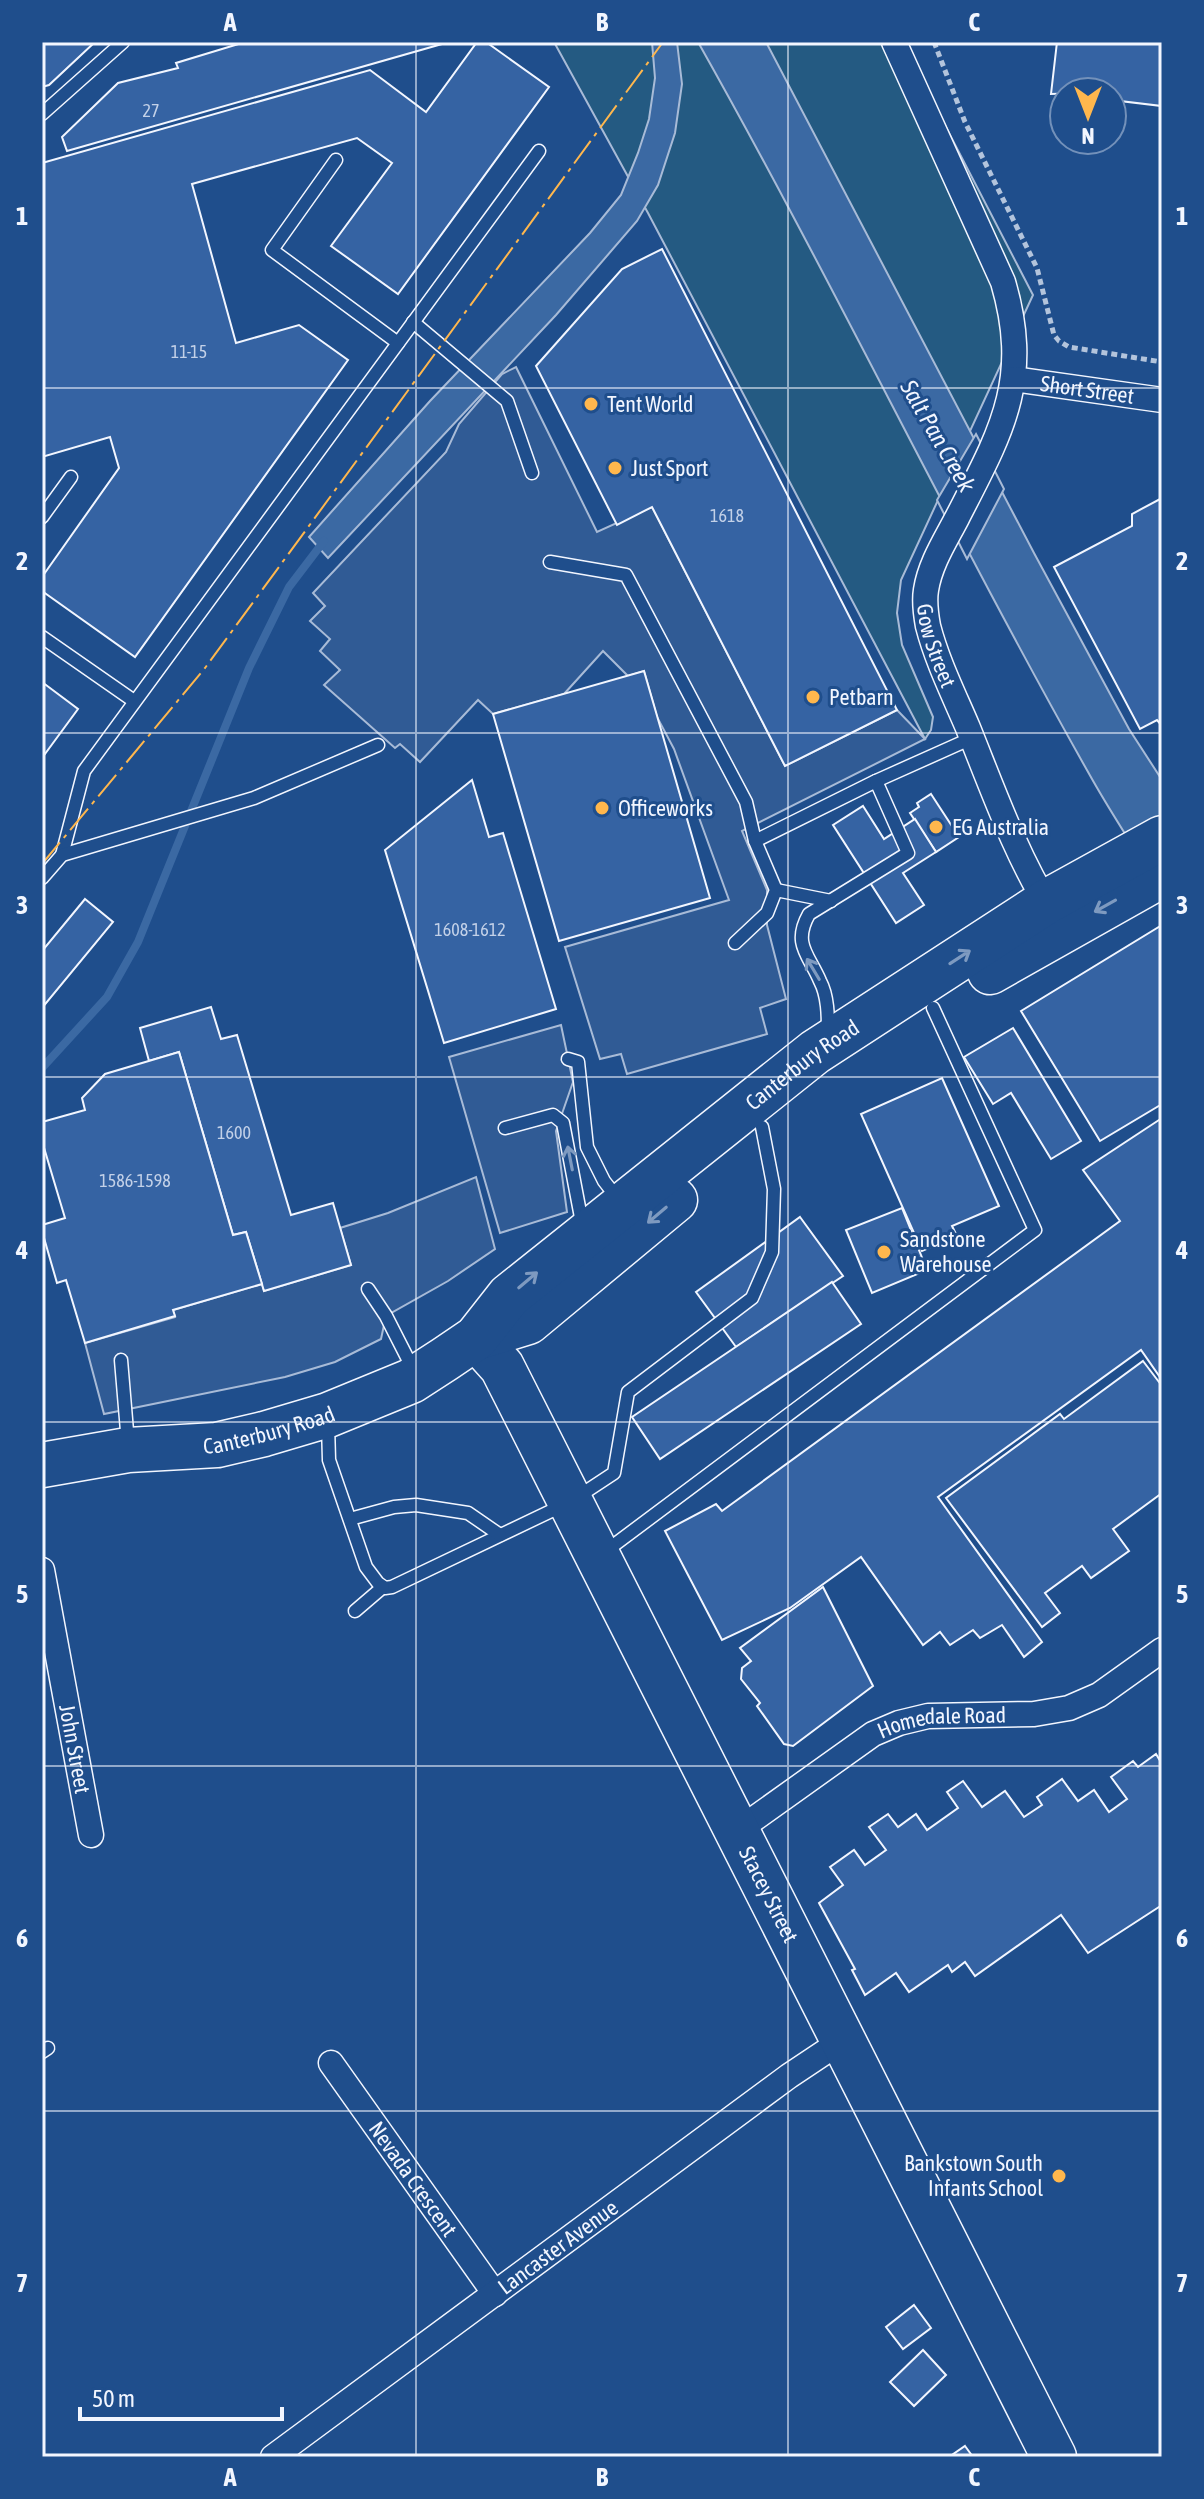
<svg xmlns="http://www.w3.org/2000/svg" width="1204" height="2499" viewBox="0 0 1204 2499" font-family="'Asap Condensed',sans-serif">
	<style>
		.green { fill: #245a82; stroke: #a8bbd7; stroke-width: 2 }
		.parking { fill: #305b95; stroke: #a8bbd7; stroke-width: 2 }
		.water { fill: #3b69a3; stroke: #a8bbd7; stroke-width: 2 }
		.pier { fill: #1f4e8c; stroke: #a8bbd7; stroke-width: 2 }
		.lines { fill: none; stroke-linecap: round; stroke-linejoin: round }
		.stream { stroke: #3b69a3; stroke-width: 8 }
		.building { fill: #3563a3; stroke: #f2f6ff; stroke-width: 2 }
		.lane-casing { stroke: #f2f6ff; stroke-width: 15 }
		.street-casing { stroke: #f2f6ff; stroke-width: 27 }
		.highway-casing { stroke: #f2f6ff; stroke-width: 47 }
		.path { stroke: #b3c4dc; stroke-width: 5; stroke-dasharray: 6 4; stroke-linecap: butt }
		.lane { stroke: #1f4e8c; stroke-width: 12 }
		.street { stroke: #1f4e8c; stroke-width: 24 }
		.highway { stroke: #1f4e8c; stroke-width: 44 }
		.power { stroke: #ffb74d; stroke-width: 2; stroke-dasharray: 28 6 4 6; stroke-linecap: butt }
		.oneway { stroke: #7e9ac0 }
		.grid { fill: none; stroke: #f2f6ff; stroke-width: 2; stroke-opacity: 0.55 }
		.poi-dot { fill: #ffb74d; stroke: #1f4e8c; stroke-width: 3 }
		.labels { text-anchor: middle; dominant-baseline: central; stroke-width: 6; stroke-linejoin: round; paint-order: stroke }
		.number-label { font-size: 18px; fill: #c3d1e8 }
		.street-label { font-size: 22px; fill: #f2f6ff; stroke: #1f4e8c }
		.poi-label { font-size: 22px; fill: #f2f6ff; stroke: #1f4e8c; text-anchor: start }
		.water-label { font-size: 24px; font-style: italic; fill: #f2f6ff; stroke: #1f4e8c }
		.neatline { fill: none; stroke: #f2f6ff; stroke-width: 3 }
		.grid-label { font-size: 26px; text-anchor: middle; font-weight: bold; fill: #f2f6ff }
	</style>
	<rect width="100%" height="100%" fill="#1f4e8c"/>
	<!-- green -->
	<path class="green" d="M554 42H907L936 108 1033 295 901 580 897 613 902 645 933 717 931 730 925 739 648 213Z"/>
	<!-- parking -->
	<g class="parking">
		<path d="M516 367 597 532 652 507 785 766 897 710 925 739 742 831 767 890V925L786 999 760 1008 767 1034 627 1074 621 1054 600 1059 565 947 729 900 674 749 657 717 644 671 628 676 603 651 564 694 493 714 478 700 420 762 400 744 395 748 324 685 340 670 320 651 330 639 310 621 325 606 313 593 446 452 459 424 502 374Z"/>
		<path d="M561 1025 573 1082 556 1131 567 1212 500 1233 449 1057Z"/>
		<path d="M476 1177 495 1249 448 1281 386 1316 381 1339 335 1362 285 1377 104 1414 85 1343 175 1317 173 1310 262 1284 264 1291 351 1265 340 1228 388 1213Z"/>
	</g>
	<!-- water -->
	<g class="water">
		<path d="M652 42H677L682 84 675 133 658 185 637 221 556 315 328 558 309 537 430 401 590 233 621 195 638 153 649 119 655 78Z"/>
		<path d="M698 42H766L1034 553 1129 729 1162 780V893C1139 855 1114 818 1092 779 955 537 835 285 698 42Z"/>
	</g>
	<!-- pier -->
	<path class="pier" d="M976 434 1004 489 967 559 937 500Z"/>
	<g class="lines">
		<!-- stream -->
		<path class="stream" d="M42 1068 107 997 138 942 249 668 289 587 324 541"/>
	</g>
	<!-- building -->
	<g class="building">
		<path d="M42 42H95L49 85 42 87Z"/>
		<path d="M245 42H449L67 151 62 137 118 83 178 68 176 63Z"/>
		<path d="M477 42H486L549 87 398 294 331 246 392 163 357 138 192 184 236 343 299 325 348 360 135 657 42 591V577L119 468 110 437 42 457V163L370 70 426 112Z"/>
		<path d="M1057 42H1162V106L1112 100V92L1051 94Z"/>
		<path d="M662 249 897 710 785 766 652 507 617 525 536 366 622 269Z"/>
		<path d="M1162 498V726L1157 720 1140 729 1054 567 1132 526V514Z"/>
		<path d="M644 671 710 898 559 941 493 714Z"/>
		<path d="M42 682 78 709 42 758Z"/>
		<path d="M472 780 489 837 503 833 556 1009 444 1043 385 850Z"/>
		<path d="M931 794 959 837 936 852 910 813 919 807 917 803Z"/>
		<path d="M863 806 884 839 915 819 936 852 903 873 924 905 896 923 833 825Z"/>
		<path d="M85 899 113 922 42 1008V951Z"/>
		<path d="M1162 925V1104L1100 1141 1021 1011Z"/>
		<path d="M211 1007 221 1039 237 1035 291 1215 333 1203 351 1265 264 1291 246 1232 233 1235 179 1052 149 1061 140 1028Z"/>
		<path d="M1013 1028 1081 1141 1051 1159 1011 1093 993 1104 964 1057Z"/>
		<path d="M179 1052 233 1235 246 1232 262 1284 173 1310 175 1316 85 1343 66 1280 57 1283 42 1231V1225L65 1218 42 1141V1122L85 1110 82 1098 105 1074Z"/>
		<path d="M942 1078 999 1206 952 1226 957 1236 922 1251 861 1114Z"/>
		<path d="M1162 1118V1380L1141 1350 938 1497 1042 1642 1024 1657 1002 1625 980 1638 973 1630 950 1645 940 1632 923 1645 861 1557 790 1608 722 1640 665 1531 716 1504 722 1511 1120 1221 1083 1170Z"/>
		<path d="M902 1208 927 1270 872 1293 846 1230Z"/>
		<path d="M800 1217 843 1276 736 1347 696 1292Z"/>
		<path d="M832 1282 861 1324 660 1459 632 1417Z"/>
		<path d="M1143 1361 1162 1386V1493L1113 1529 1129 1551 1091 1578 1082 1566 1045 1593 1060 1613 1042 1627 946 1498 1060 1414 1064 1419Z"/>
		<path d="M823 1587 873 1686 793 1746 784 1744 757 1706 760 1703 741 1679 742 1668 751 1661 740 1648Z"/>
		<path d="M1156 1754 1162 1764V1905L1088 1953 1061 1915 975 1976 965 1962 952 1972 948 1965 909 1992 896 1973 865 1995 852 1970 855 1969 819 1903 843 1885 830 1867 854 1850 865 1865 886 1850 869 1827 888 1814 898 1827 916 1814 927 1830 958 1808 947 1792 963 1781 982 1807 1005 1791 1024 1817 1042 1805 1037 1797 1062 1779 1078 1801 1094 1790 1109 1812 1127 1799 1111 1777 1133 1761 1138 1767Z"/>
		<path d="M914 2305 931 2328 903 2349 886 2327Z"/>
		<path d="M923 2350 946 2375 914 2406 890 2382Z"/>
		<path d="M965 2446 973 2457H949Z"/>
	</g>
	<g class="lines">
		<defs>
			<g id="lane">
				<path d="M42 114 123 42"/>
				<path d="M336 160 272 250 398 343"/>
				<path d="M413 322 507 401 532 473"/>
				<path d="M42 517 71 477"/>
				<path d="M550 562 626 575 746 802 755 841"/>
				<path d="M42 637 134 701"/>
				<path d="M62 855 84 771 539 151"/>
				<path d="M42 878 62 855 254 798 378 745"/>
				<path d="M776 890 831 901"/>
				<path d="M735 943 767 913 776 890 755 841 876 781 972 738"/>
				<path d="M828 1033C828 1016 828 996 820 981 809 955 792 944 809 914L908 853 876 781"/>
				<path d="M568 1059 578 1062 587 1147 604 1181 618 1199"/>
				<path d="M505 1128 553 1115 563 1123 583 1228"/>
				<path d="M368 1289 386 1316 414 1371"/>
				<path d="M121 1360 128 1443"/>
				<path d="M328 1425 329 1460 366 1567 378 1583 385 1588 392 1587 570 1502 614 1473 628 1392 752 1298 772 1252 774 1189 762 1127"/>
				<path d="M350 1519 394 1507 416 1505 468 1513 500 1535"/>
				<path d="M606 1551 1035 1230 933 1008"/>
				<path d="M355 1611 383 1587"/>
				<path d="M42 2052 48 2048"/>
			</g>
			<g id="street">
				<path id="s1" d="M894 42 1003 282C1032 381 1001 432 957 518 945 541 930 564 926 590 924 602 926 615 928 626 937 661 954 695 968 728 993 790 1016 855 1051 911"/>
				<path id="s2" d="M1014 379 1162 400"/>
				<path id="s3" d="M42 1570 91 1835"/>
				<path id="s4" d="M737 1831 873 1734 899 1723 928 1716 1034 1714 1069 1708 1099 1695 1162 1650"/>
				<path id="s5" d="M331 2063 495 2294"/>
				<path id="s6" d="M273 2457 789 2076 843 2040"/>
			</g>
			<g id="highway">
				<path d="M990 972 1162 875"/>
				<path id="s7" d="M476 1338 502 1367 1054 2457"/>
				<path d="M476 1338 528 1322 675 1200"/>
				<path id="s8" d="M42 1465 128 1450 217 1445 264 1434 328 1415 411 1381 445 1359 476 1338 509 1296 815 1052 1046 902 1162 838"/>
			</g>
		</defs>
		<!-- lane casing -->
		<use href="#lane" class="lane-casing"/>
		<!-- street casing -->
		<use href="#street" class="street-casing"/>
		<!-- highway casing -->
		<use href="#highway" class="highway-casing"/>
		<!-- path -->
		<path class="path" d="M934 42 965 122 1037 268 1054 335 1059 341 1069 347 1162 362"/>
		<!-- lane -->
		<use href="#lane" class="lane"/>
		<!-- street -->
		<use href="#street" class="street"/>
		<!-- highway -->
		<use href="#highway" class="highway"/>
		<!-- power -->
		<path class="power" d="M42 864 205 668 663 42"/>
	</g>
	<!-- one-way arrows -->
	<defs><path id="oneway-shaft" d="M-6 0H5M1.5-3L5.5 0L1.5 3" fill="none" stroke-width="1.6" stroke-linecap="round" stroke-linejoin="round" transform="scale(2)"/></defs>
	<g class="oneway">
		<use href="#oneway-shaft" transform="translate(1105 906) rotate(151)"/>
		<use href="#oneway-shaft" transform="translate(960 957) rotate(-33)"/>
		<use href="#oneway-shaft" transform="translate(813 969) rotate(-121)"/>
		<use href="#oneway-shaft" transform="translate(570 1158) rotate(-101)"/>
		<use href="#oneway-shaft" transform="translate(657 1215) rotate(140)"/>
		<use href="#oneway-shaft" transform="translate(528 1280) rotate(-40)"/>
	</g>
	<!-- grid -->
	<path class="grid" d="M416 42V2457M788 42V2457M42 388H1162M42 733H1162M42 1077H1162M42 1422H1162M42 1766H1162M42 2111H1162"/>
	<!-- markers -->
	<g class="poi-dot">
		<circle cx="591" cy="404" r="8"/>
		<circle cx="615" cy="468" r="8"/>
		<circle cx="813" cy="697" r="8"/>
		<circle cx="602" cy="808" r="8"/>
		<circle cx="936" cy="827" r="8"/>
		<circle cx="884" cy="1252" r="8"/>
		<circle cx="1059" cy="2176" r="8"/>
	</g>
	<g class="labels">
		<!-- number labels -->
		<g class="number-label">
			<text x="151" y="110">27</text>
			<text x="189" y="351">11-15</text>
			<text x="727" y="515">1618</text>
			<text x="470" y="929">1608-1612</text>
			<text x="234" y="1132">1600</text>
			<text x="135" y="1180">1586-1598</text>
		</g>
		<!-- street labels -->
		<g class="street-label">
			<text stroke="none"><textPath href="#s2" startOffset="74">Short Street</textPath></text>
			<text stroke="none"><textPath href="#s1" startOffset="648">Gow Street</textPath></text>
			<text stroke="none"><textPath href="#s8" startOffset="886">Canterbury Road</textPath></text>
			<text stroke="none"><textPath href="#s8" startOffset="230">Canterbury Road</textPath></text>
			<text stroke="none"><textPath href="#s4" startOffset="238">Homedale Road</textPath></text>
			<text stroke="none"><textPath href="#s3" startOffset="182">John Street</textPath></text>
			<text stroke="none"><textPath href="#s7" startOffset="630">Stacey Street</textPath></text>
			<text stroke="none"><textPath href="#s5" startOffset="142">Nevada Crescent</textPath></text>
			<text stroke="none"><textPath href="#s6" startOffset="354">Lancaster Avenue</textPath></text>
		</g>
		<!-- poi labels -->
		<g class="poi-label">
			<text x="607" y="404">Tent World</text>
			<text x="631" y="468">Just Sport</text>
			<text x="829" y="697">Petbarn</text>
			<text x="618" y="808">Officeworks</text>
			<text x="952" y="827">EG Australia</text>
			<text x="900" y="1239">Sandstone<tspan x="900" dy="25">Warehouse</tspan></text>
			<text x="1043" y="2163" text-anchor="end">Bankstown South<tspan x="1043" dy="25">Infants School</tspan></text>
		</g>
		<!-- water labels -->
		<g class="water-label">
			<text transform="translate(938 436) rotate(60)">Salt Pan Creek</text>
		</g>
	</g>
	<!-- border -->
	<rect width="1204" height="2499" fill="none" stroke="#1f4e8c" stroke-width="88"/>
	<!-- north arrow -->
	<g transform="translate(1088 116) rotate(180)"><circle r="38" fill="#1f4e8c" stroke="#7391ba" stroke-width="2"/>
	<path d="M0-6L14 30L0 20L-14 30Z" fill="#ffb74d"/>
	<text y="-12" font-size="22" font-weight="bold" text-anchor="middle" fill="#f2f6ff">N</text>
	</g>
	<!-- scale -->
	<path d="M80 2407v12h202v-12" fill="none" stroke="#f2f6ff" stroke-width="4"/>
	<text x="92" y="2407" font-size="24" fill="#f2f6ff" stroke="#1f4e8c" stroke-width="6" paint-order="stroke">50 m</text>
	<rect x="44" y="44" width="1116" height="2411" class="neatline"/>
	<g class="grid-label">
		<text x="230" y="31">A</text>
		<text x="602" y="31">B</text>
		<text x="974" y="31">C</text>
		<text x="22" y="225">1</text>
		<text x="1182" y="225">1</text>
		<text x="22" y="570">2</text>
		<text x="1182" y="570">2</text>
		<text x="22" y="914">3</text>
		<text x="1182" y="914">3</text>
		<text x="22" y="1259">4</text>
		<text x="1182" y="1259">4</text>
		<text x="22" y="1603">5</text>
		<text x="1182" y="1603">5</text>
		<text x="22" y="1947">6</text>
		<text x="1182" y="1947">6</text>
		<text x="22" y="2292">7</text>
		<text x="1182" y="2292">7</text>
		<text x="230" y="2486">A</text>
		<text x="602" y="2486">B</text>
		<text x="974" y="2486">C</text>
	</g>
</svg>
